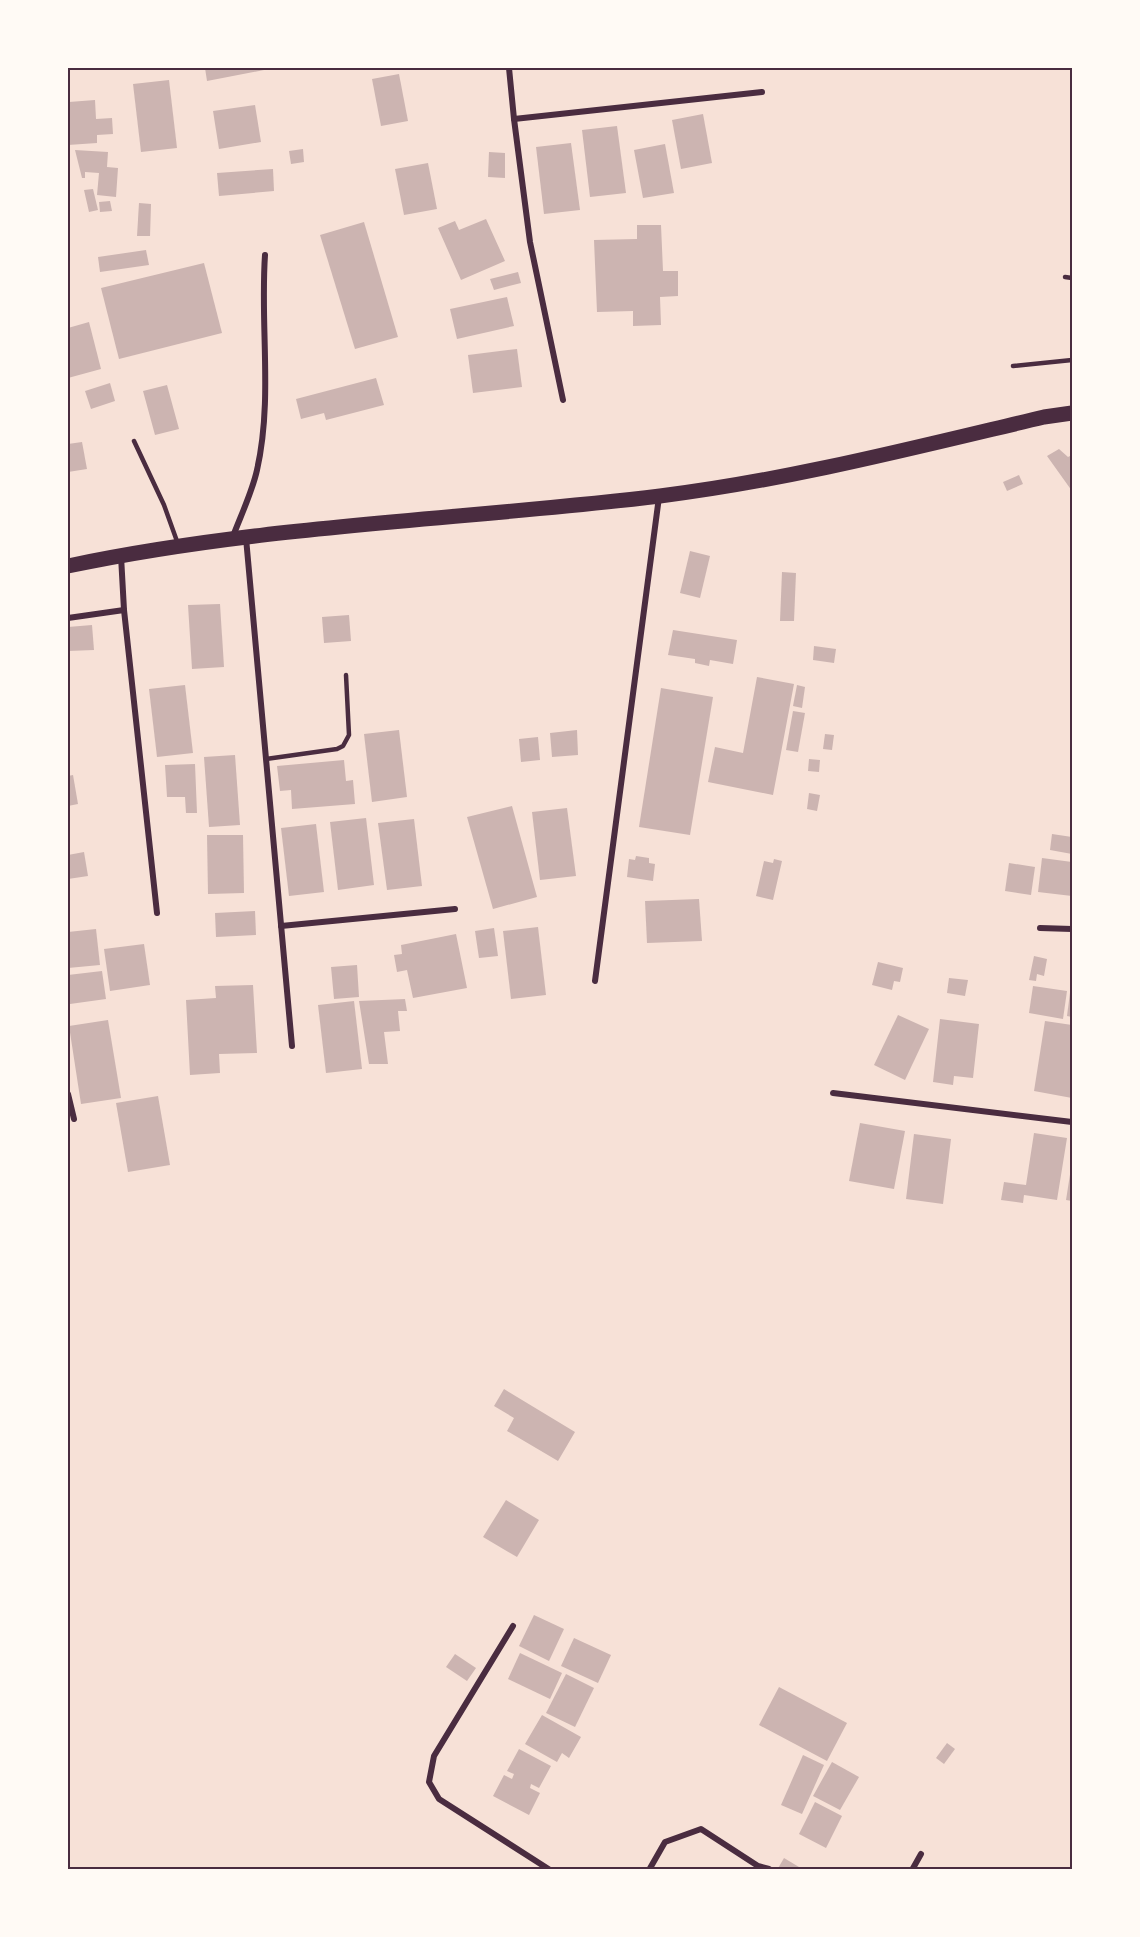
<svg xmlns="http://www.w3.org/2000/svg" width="1140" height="1937" viewBox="0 0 1140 1937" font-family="'Alegreya Sans',sans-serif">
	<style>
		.building { fill: #ccb4b1 }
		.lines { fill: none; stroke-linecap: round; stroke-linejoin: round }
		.service { stroke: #4a2c40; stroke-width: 4.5 }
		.minor { stroke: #4a2c40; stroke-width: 6 }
		.primary { stroke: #4a2c40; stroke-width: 15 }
		.neatline { fill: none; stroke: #4a2c40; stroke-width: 2 }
	</style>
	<rect width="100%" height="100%" fill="#f7e1d7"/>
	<!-- building -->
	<g class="building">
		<path d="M205 68H264V70L207 81Z"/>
		<path d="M399 74 408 121 381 126 372 79Z"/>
		<path d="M169 80 177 148 141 152 133 84Z"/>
		<path d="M95 100 96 119 112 118 113 134 97 135V143L68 145V114L70 113 69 102Z"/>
		<path d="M255 105 261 142 219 149 213 111Z"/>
		<path d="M703 114 712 163 681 169 672 120Z"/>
		<path d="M617 126 626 193 590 197 582 130Z"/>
		<path d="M571 143 580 210 544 214 536 147Z"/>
		<path d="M665 144 674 193 643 198 634 150Z"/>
		<path d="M303 149 304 162 291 164 289 151Z"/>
		<path d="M75 150 108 152 107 167 118 168 116 197 97 195 99 173 85 172V178H82Z"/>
		<path d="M489 152 505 153V178L488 177Z"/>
		<path d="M428 163 437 209 404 215 395 169Z"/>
		<path d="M273 169 274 191 219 196 217 173Z"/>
		<path d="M93 189 98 210 89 212 84 190Z"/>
		<path d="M110 201 112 211 100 212 99 202Z"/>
		<path d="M139 203 151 204 150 236H137Z"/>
		<path d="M486 219 505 261 461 280 438 228 455 221 459 230Z"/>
		<path d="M364 222 398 337 355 349 320 235Z"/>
		<path d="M637 225H661L663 271H678V296L660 297 661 325 633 326V311L597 312 594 240 637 239Z"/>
		<path d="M146 250 149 265 100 272 98 257Z"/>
		<path d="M204 263 222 333 119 359 101 288Z"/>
		<path d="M518 272 521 283 494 290 490 279Z"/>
		<path d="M507 297 514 326 457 339 450 309Z"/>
		<path d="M89 322 101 369 68 378V328Z"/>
		<path d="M517 349 522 387 473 393 468 355Z"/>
		<path d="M376 378 384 405 326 420 324 413 301 419 296 399Z"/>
		<path d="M110 383 115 401 91 409 85 391Z"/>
		<path d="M167 385 179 429 155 435 143 391Z"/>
		<path d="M82 442 87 469 68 472V444Z"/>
		<path d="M1059 449 1068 457 1072 455V491L1047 456Z"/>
		<path d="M1019 475 1023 484 1007 491 1003 482Z"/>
		<path d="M690 551 710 556 700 598 680 593Z"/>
		<path d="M782 572 796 573 794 621H780Z"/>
		<path d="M220 604 224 667 192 669 188 605Z"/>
		<path d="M349 615 351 641 324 643 322 617Z"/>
		<path d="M92 625 94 650 68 651V627Z"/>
		<path d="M673 630 737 640 733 664 710 660 709 666 695 663V659L668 655Z"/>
		<path d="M814 646 836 649 834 663 813 660Z"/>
		<path d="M757 677 794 684 773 795 708 782 715 747 743 753Z"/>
		<path d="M185 685 193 753 157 757 149 689Z"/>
		<path d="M797 685 805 687 802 708 793 706Z"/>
		<path d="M661 688 713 697 690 835 639 827Z"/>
		<path d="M793 711 805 713 798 752 786 750Z"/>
		<path d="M399 730 407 797 372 802 364 734Z"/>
		<path d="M577 730 578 755 552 757 550 733Z"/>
		<path d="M825 734 834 735 832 750 823 749Z"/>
		<path d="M538 737 540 760 521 762 519 739Z"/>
		<path d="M235 755 240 825 209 827 204 757Z"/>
		<path d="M809 759 820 760 819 772 808 771Z"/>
		<path d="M344 760 346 781 353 780 355 804 292 809 291 790 280 791 277 766Z"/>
		<path d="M195 764 197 813H186L185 797H167L165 765Z"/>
		<path d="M73 775 78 804 68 806V776Z"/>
		<path d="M809 793 820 795 817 811 807 809Z"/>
		<path d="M512 806 537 897 493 909 467 817Z"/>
		<path d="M567 808 576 876 540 880 532 812Z"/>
		<path d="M366 818 374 885 338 890 330 822Z"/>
		<path d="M414 819 422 886 387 890 378 823Z"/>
		<path d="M316 824 324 892 289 896 281 828Z"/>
		<path d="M1052 834 1072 837V854L1050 850Z"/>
		<path d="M207 835H243L244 893 208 894Z"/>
		<path d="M84 852 88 876 68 879V855Z"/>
		<path d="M636 856 649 858V863L655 864 653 881 627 877 629 859 635 860Z"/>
		<path d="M1042 858 1072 862V896L1038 892Z"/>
		<path d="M774 859 782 861 773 900 756 896 764 861 773 863Z"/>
		<path d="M1009 863 1035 867 1031 895 1005 891Z"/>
		<path d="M699 899 702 941 647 943 645 901Z"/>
		<path d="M255 911 256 935 216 937 215 913Z"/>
		<path d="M538 927 546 995 511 999 503 931Z"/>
		<path d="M494 928 498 956 479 958 475 931Z"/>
		<path d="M96 929 100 965 68 968V932Z"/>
		<path d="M456 934 467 988 413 998 407 970 397 972 394 955 402 954 401 945Z"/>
		<path d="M144 944 150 985 110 991 104 949Z"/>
		<path d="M1034 956 1047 959 1044 976 1037 974 1036 981 1029 980Z"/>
		<path d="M878 962 903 968 900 982 894 981 892 990 872 985Z"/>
		<path d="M357 965 359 997 334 999 331 967Z"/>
		<path d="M102 971 106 999 70 1004 68 975Z"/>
		<path d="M949 978 968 980 965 996 947 993Z"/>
		<path d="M253 985 257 1053 219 1054 220 1073 190 1075 186 1000 216 998 215 986Z"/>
		<path d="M1071 985 1072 986V1017L1067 1016Z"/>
		<path d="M1033 986 1067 991 1063 1019 1029 1013Z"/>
		<path d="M405 999 407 1011H398L400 1031 384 1032 388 1064H369L359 1001Z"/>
		<path d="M354 1001 362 1069 326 1073 318 1005Z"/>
		<path d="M898 1015 929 1029 905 1080 874 1065Z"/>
		<path d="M940 1019 979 1024 973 1078 954 1076 953 1085 933 1082Z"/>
		<path d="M108 1020 121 1098 81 1104 69 1026Z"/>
		<path d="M1045 1021 1072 1025V1098L1034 1091Z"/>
		<path d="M158 1096 170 1165 128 1172 116 1103Z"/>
		<path d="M860 1123 905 1131 894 1189 849 1181Z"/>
		<path d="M1034 1133 1067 1138 1057 1200 1024 1195 1023 1203 1001 1200 1004 1182 1026 1185Z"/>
		<path d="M914 1134 951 1139 943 1204 906 1199Z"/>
		<path d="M1071 1168H1072V1201L1066 1200Z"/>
		<path d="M504 1389 575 1432 558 1461 507 1431 514 1418 494 1406Z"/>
		<path d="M506 1500 539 1520 517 1557 483 1537Z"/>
		<path d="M534 1615 564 1629 549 1661 519 1646Z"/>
		<path d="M574 1638 611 1655 598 1683 561 1666Z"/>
		<path d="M520 1653 562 1673 550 1699 508 1679Z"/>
		<path d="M455 1654 476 1668 467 1681 446 1667Z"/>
		<path d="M566 1674 594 1688 575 1727 546 1713Z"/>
		<path d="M779 1687 847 1723 827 1761 759 1725Z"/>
		<path d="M542 1715 581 1737 569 1758 562 1753 557 1762 525 1744Z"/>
		<path d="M947 1743 955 1749 944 1764 936 1758Z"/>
		<path d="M519 1749 551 1766 539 1788 531 1784 530 1788 540 1793 529 1815 493 1796 504 1775 512 1779 514 1774 507 1771Z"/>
		<path d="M803 1755 824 1765 802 1814 781 1805Z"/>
		<path d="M832 1762 859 1777 840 1810 813 1796Z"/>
		<path d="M815 1802 842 1816 826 1848 799 1834Z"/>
		<path d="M784 1858 804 1870H777Z"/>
	</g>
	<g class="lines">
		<!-- service -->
		<g class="service">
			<path d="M1065 277 1072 278"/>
			<path d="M1013 366 1072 360"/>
			<path d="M134 441 164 505 178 544"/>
			<path d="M266 759 337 749 343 746 349 735 346 675"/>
		</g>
		<!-- minor -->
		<g class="minor">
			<path d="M509 68 514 119 530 242 563 400"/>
			<path d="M514 119 762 92"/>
			<path d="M246 538 292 1046"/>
			<path d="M232 539C240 517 252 493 257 470 273 399 260 326 265 255"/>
			<path d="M121 556 124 610 157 913"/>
			<path d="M68 618 124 610"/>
			<path d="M281 926 455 909"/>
			<path d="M1040 928 1072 929"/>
			<path d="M595 981 659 497"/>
			<path d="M833 1093 1072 1122"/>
			<path d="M68 1094 74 1119"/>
			<path d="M513 1626 434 1756 429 1782 439 1799 550 1870"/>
			<path d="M649 1870 665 1842 701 1829 758 1866 769 1869"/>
			<path d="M912 1870 921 1854"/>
		</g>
		<!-- primary -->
		<path class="primary" d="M68 566C262 525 462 520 660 496 789 480 917 447 1044 417L1072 413"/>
	</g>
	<!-- border -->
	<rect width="1140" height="1937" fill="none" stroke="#fffaf5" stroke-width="138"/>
	<rect x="69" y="69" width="1002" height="1799" class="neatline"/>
</svg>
